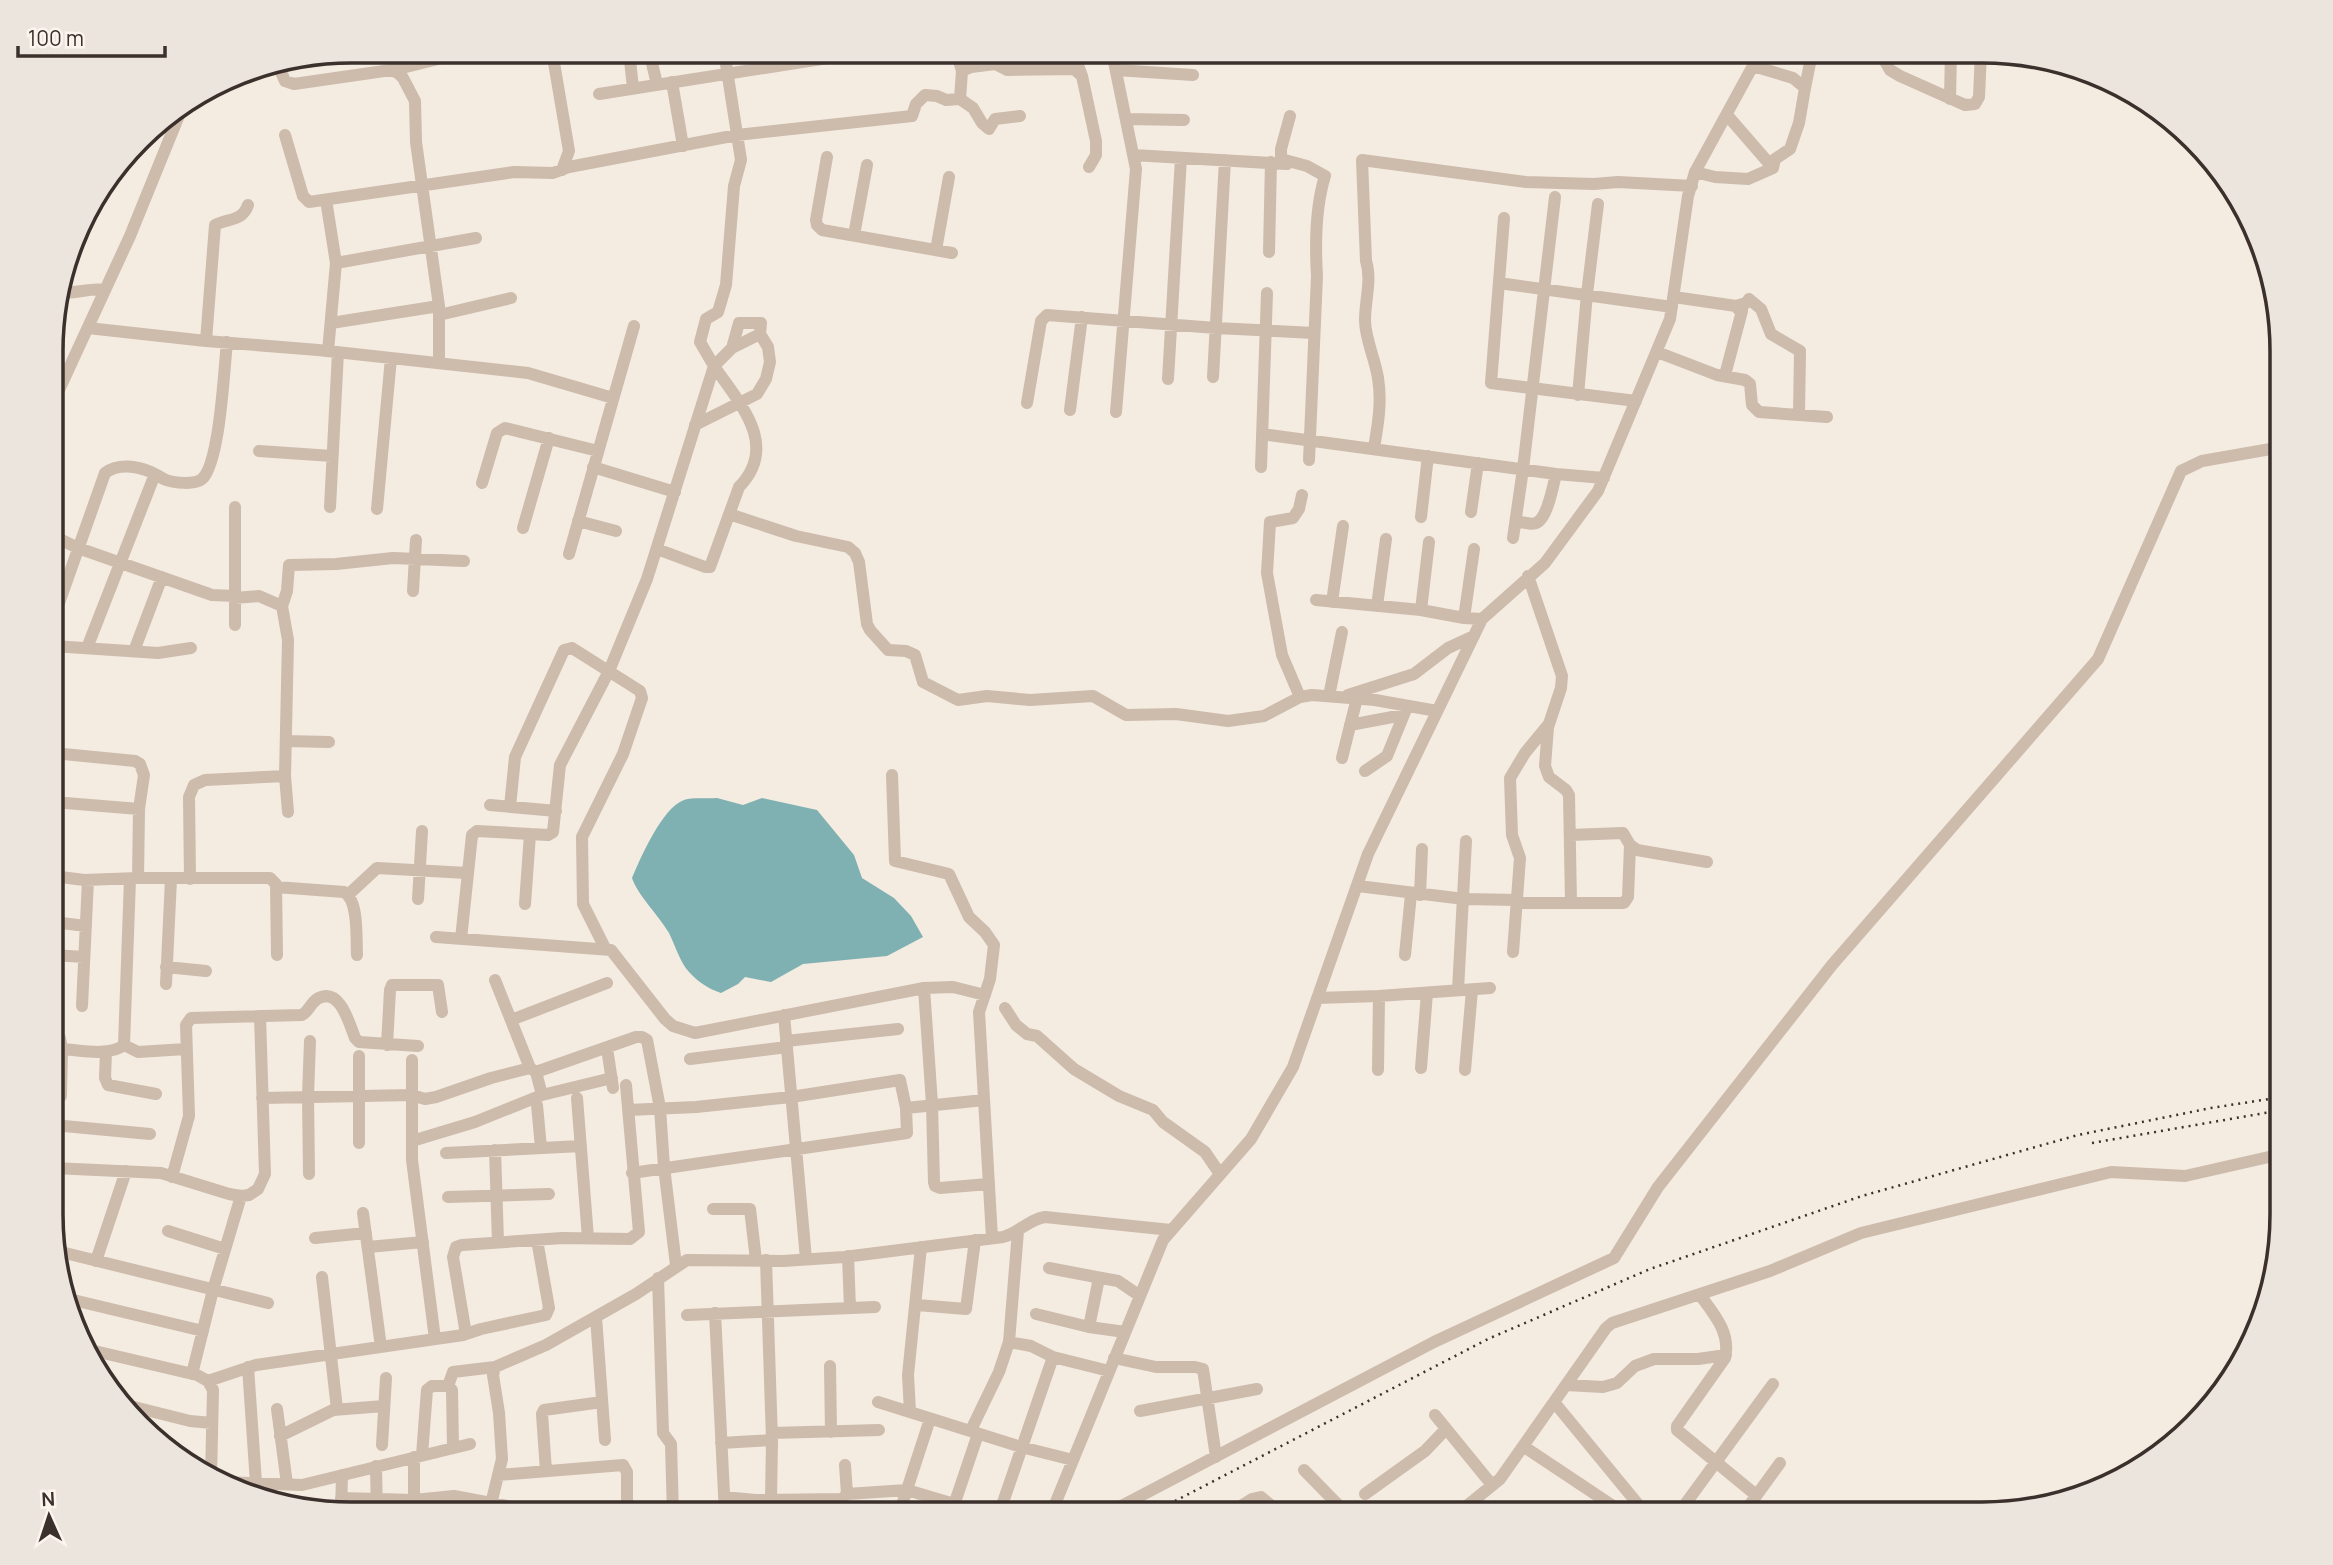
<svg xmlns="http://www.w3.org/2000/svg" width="2333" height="1565" font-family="Manrope,sans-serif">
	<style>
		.water { fill: #7fb0b2 }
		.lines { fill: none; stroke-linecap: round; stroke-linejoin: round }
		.minor { stroke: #cdbbac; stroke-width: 12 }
		.rail { stroke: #3b302b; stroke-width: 2.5; stroke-dasharray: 2 5; stroke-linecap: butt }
		.rim { fill: none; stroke: #3b302b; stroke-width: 3.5 }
	</style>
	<rect width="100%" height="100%" fill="#f4ebe1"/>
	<path class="water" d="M717 798 743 805 762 798 817 810 854 855 862 878 894 898 911 916 923 937 887 956 803 964 771 982 745 977 738 984 721 993C709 989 698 982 689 972 680 962 675 945 669 933 659 916 637 894 632 878 641 857 662 808 684 800 693 797 707 799 717 798Z"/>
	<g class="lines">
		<path class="minor" d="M552 51 569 151 562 170
			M629 51 633 88
			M649 51 657 84
			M956 51 962 71
			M1081 51 1078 65 1082 76
			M1106 51 1113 57 1136 169 1116 412
			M1869 51 1882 56 1890 70 1900 76 1965 105 1975 104 1979 97 1981 51
			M1882 56 1898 51
			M278 65 285 81 294 84 398 69 470 51
			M1753 66 1793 78 1805 88 1812 53 1830 51
			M390 70 398 73 403 78 415 101 416 142 439 306V363
			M1116 70 1193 75
			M672 82 683 146
			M599 94 872 51
			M960 99 962 71 971 67 995 64 1007 70 1074 69 1082 76 1096 141V155L1089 167
			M1950 99 1951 51
			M1727 115 1773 168
			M1290 116 1281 149V159L1307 166 1325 176C1315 208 1315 243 1317 276L1309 460
			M1126 119 1184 120
			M285 135 303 196 309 202 514 172 553 173 569 167 737 135 912 116 916 104 925 95 937 96 946 100 960 99 973 108 982 123 989 129 995 119 1020 116
			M1133 155 1287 164
			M827 157 816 220 817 225 822 230 952 253
			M1695 172 1715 177 1748 179 1773 168 1775 159 1790 149 1799 123 1805 88
			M326 200 336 263 328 351
			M1504 218 1491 383 1636 401
			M854 235 867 165
			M936 250 949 177
			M1269 252 1271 162
			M336 263 476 238
			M1499 283 1672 307
			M59 292C75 295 89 287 105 290
			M1674 297 1736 306 1746 303 1738 309 1742 311 1725 375
			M1746 303 1749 299 1761 309 1771 334 1800 351 1799 414
			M439 315 511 298
			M331 323 439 306
			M88 328 206 341 318 350 528 373 613 398
			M206 341 215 225C228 218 242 222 248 205
			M1657 352 1717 375 1745 380 1750 384 1752 405 1759 412 1827 417
			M1213 377 1225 160
			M1168 379 1181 158
			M1578 395 1587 294 1598 204
			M53 403 130 236 182 108
			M1027 403 1041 321 1047 315 1216 328 1314 333
			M1070 410 1082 317
			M695 425 757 394 766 379 770 362 768 347 760 334
			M1262 434 1556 474 1604 478
			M1374 448C1378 424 1382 402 1378 378 1375 358 1365 339 1365 320 1365 300 1372 280 1366 261L1362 160 1526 182 1594 184 1618 182 1692 186
			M259 451 332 456
			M593 467 675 492
			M1261 467 1267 293
			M482 483 497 433 505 428 598 451
			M330 507 338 352
			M377 509 391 358
			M1471 512 1478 463
			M729 514 796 536 848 547 855 553 859 562 867 624 870 630 888 650 906 651 915 655 923 682 958 700 987 696 1030 700 1093 696 1126 715 1176 714 1228 721 1264 716 1300 697 1312 695 1375 700 1437 711
			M1421 517 1428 456
			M578 521 616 531
			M1516 521C1522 522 1533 526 1538 522 1548 515 1553 486 1556 474
			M523 528 549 438
			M53 536 78 548 212 595 235 596
			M1513 538 1523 469 1555 197
			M657 549 705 567H710L739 487C780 445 739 403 714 366L732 348 739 323H761L760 334 732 348
			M569 554 634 326
			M1528 576 1562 676 1561 688 1548 727 1545 766 1549 777 1566 790 1569 795 1571 903
			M413 591 416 540
			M235 598 259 596 282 606 287 591 289 565 336 564 393 558 464 561
			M1316 600 1421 610 1464 618 1482 619
			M1332 602 1343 526
			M282 606 288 640 285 776 288 812
			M1377 606 1386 539
			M1421 610 1429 542
			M1464 618 1474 549
			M53 620 105 473C118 463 137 466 151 472 156 474 161 478 166 480 174 483 195 485 202 479 220 463 224 369 227 342
			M235 625V507
			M53 646 158 653 191 648
			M87 648 155 474
			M134 651 162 577
			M1348 695 1414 674 1448 648 1474 636
			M1329 696 1342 632
			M1300 697 1282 655 1267 573 1270 522 1293 518 1299 509 1302 495
			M1350 725 1403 715
			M286 741 329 742
			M53 753 135 761 140 764 144 775 139 809 138 878
			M1342 758 1357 698
			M1365 771 1387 756 1407 707
			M892 775 895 861 949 874 969 917 985 932 994 945 990 979 979 1012 992 1238
			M53 802 139 809
			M490 805 556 811
			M510 807 515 757 564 650 572 648 640 691 642 698 623 754 582 837 583 904 605 948
			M1570 835 1623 833 1630 845 1637 850 1707 862
			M53 876 84 880 138 878H270L276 884 277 955
			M190 879 189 797 194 785 205 780 285 776
			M1358 886 1464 899 1517 900
			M276 887 344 892C359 900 356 939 357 955
			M349 894 377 868 467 873
			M1420 895 1422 849
			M418 899 422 831
			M1516 903H1624L1628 897 1630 845
			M525 904 530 834
			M53 922 86 926
			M436 937 611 950 665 1019 673 1026 695 1033 924 988 953 987 985 995
			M461 939 472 835 477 831 548 835 553 832 560 765 609 671 647 579 714 366 700 342 706 319 718 312 726 285 734 186 741 160 724 51
			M1513 952 1520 858 1512 835 1510 778 1525 753 1548 725
			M53 955 84 957
			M1405 955 1411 894
			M166 967 206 971
			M495 980 530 1068 536 1072 636 1037H642L647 1040 660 1108 664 1167 676 1265
			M166 984 171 879
			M924 988 932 1104 934 1182 935 1186 940 1188 989 1184
			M1458 990 1466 841
			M1317 998 1379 996 1490 988
			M82 1006 88 880
			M1005 1008 1016 1025 1027 1034 1037 1036 1074 1069 1119 1096 1153 1110 1163 1122 1205 1152 1220 1174
			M784 1015 806 1259
			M511 1020 607 983
			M53 1035 60 1038 62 1049C80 1050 108 1057 124 1045L130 879
			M786 1041 898 1029
			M124 1045 138 1052 186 1049
			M387 1045 390 990 392 985H438L442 1012
			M607 1048 613 1088
			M106 1052 105 1078 108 1085 156 1094
			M690 1059 787 1047
			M412 1060V1160L435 1339
			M1421 1068 1427 993
			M1378 1070 1379 996
			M1465 1070 1472 990
			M542 1095 612 1078
			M61 1096 62 1049
			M262 1098 412 1095 425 1099 436 1097 491 1078 530 1068
			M577 1098 588 1238
			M537 1105 541 1148
			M628 1110 696 1107 791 1097 900 1080 906 1108
			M53 1125 150 1134
			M412 1141 475 1122 542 1095 536 1072
			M359 1143V1056
			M495 1150 498 1242
			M446 1153 581 1146
			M53 1168 161 1173 229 1194 241 1196 249 1195 258 1189 265 1174 260 1016
			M632 1173 907 1133 906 1108 984 1100
			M309 1174 308 1096 310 1041
			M172 1177 189 1116 186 1025 191 1018 302 1015C309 1011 310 1004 317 999 340 986 349 1023 355 1038L359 1042 418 1046
			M448 1197 549 1194
			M713 1209H750L756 1260
			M363 1213 381 1347
			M168 1231 225 1249
			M315 1238 366 1233
			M368 1247 423 1242
			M53 1250 268 1303
			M848 1256 850 1308
			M766 1260 772 1440 771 1500
			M96 1261 126 1171
			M1049 1268 1096 1277 1098 1283 1089 1327
			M322 1277 337 1409
			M1096 1277 1118 1281 1140 1296
			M658 1278 663 1433 671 1444 673 1514
			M1700 1295C1714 1314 1731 1333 1725 1358L1677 1426V1430L1756 1495
			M69 1299 203 1331
			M917 1305 966 1309 975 1240
			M715 1313 725 1514
			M1036 1314 1089 1327 1125 1332
			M687 1315 875 1307
			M596 1317 605 1440
			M466 1334 453 1257 456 1247 462 1245 562 1238 630 1239 639 1232 626 1085
			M1009 1342 1031 1346 1053 1357 1109 1371
			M86 1349 197 1375 208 1381 213 1390 211 1477
			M1114 1358 1156 1367H1195L1203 1369 1216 1457
			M830 1366 831 1432
			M248 1367 256 1483
			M192 1374 213 1290 241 1196
			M208 1381 256 1365 463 1335 481 1329 546 1315 549 1308 537 1240
			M1566 1385 1603 1387 1617 1383 1635 1366 1654 1359H1698L1726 1355
			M448 1386 453 1372 495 1367
			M878 1402 1021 1447 1073 1460
			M1554 1402 1646 1514
			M130 1406 190 1421 212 1423
			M277 1409 287 1484
			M1140 1411 1257 1389
			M910 1412 908 1375 921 1247
			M1435 1415 1492 1485
			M971 1430 999 1372 1009 1342 1018 1231
			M772 1433 879 1430
			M280 1436 333 1410 384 1406
			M721 1443 772 1440
			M382 1445 386 1378
			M1523 1446 1616 1508
			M422 1455 427 1390 432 1386H448L452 1390 453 1448
			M376 1466 377 1514
			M1304 1470 1347 1514
			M546 1471 542 1414 544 1410 602 1402
			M498 1475 623 1465 627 1472V1514
			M221 1482 302 1485 470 1444
			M847 1494 907 1490 988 1514
			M1365 1494 1425 1451 1445 1430
			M724 1497 755 1500 842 1499 847 1494 845 1465
			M341 1498 414 1500 454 1496 507 1506 516 1510 517 1514
			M1476 1499 1484 1514
			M491 1504 502 1459 499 1413 493 1375 495 1367 546 1345 636 1294 687 1260 783 1261 844 1257 1003 1237C1019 1233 1029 1219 1045 1217L1171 1230
			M341 1513 342 1475
			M414 1514V1457
			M899 1514 930 1419
			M951 1514 978 1434
			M999 1514 1053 1357
			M1051 1514 1163 1240 1251 1139 1293 1067 1368 854 1482 619 1545 563 1598 491 1670 319 1688 196 1695 172 1761 51
			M1106 1514 1434 1342 1614 1258 1658 1187 1832 965 2098 659 2181 471 2202 461 2282 447
			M1228 1514 1252 1499 1261 1497 1281 1514
			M1457 1514 1500 1479 1606 1328 1612 1323 1770 1271 1861 1233 2111 1172 2185 1176 2282 1154
			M1678 1514 1773 1384
			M1743 1514 1780 1463"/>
		<path class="rail" d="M2092 1143 2282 1110
			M1150 1514 1488 1339 1650 1269 1862 1196 2078 1135 2211 1108 2282 1097"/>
	</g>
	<path d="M0 0H2333V1565H0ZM351 63H1982A288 288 0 0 1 2270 351V1214A288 288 0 0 1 1982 1502H351A288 288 0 0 1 63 1214V351A288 288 0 0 1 351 63Z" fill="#ece5de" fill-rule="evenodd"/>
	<path class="rim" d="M351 63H1982A288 288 0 0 1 2270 351V1214A288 288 0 0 1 1982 1502H351A288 288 0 0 1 63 1214V351A288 288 0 0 1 351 63Z"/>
	<g transform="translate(49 1516) rotate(357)" stroke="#fbf5ee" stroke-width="5" paint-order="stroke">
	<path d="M0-5L12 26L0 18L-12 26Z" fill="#3b302b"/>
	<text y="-10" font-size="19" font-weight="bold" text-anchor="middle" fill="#3b302b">N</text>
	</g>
	<path d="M18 46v10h147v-10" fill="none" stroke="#3b302b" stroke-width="3.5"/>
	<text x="28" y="46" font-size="21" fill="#3b302b" stroke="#fbf5ee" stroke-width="5" paint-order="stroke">100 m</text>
</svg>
